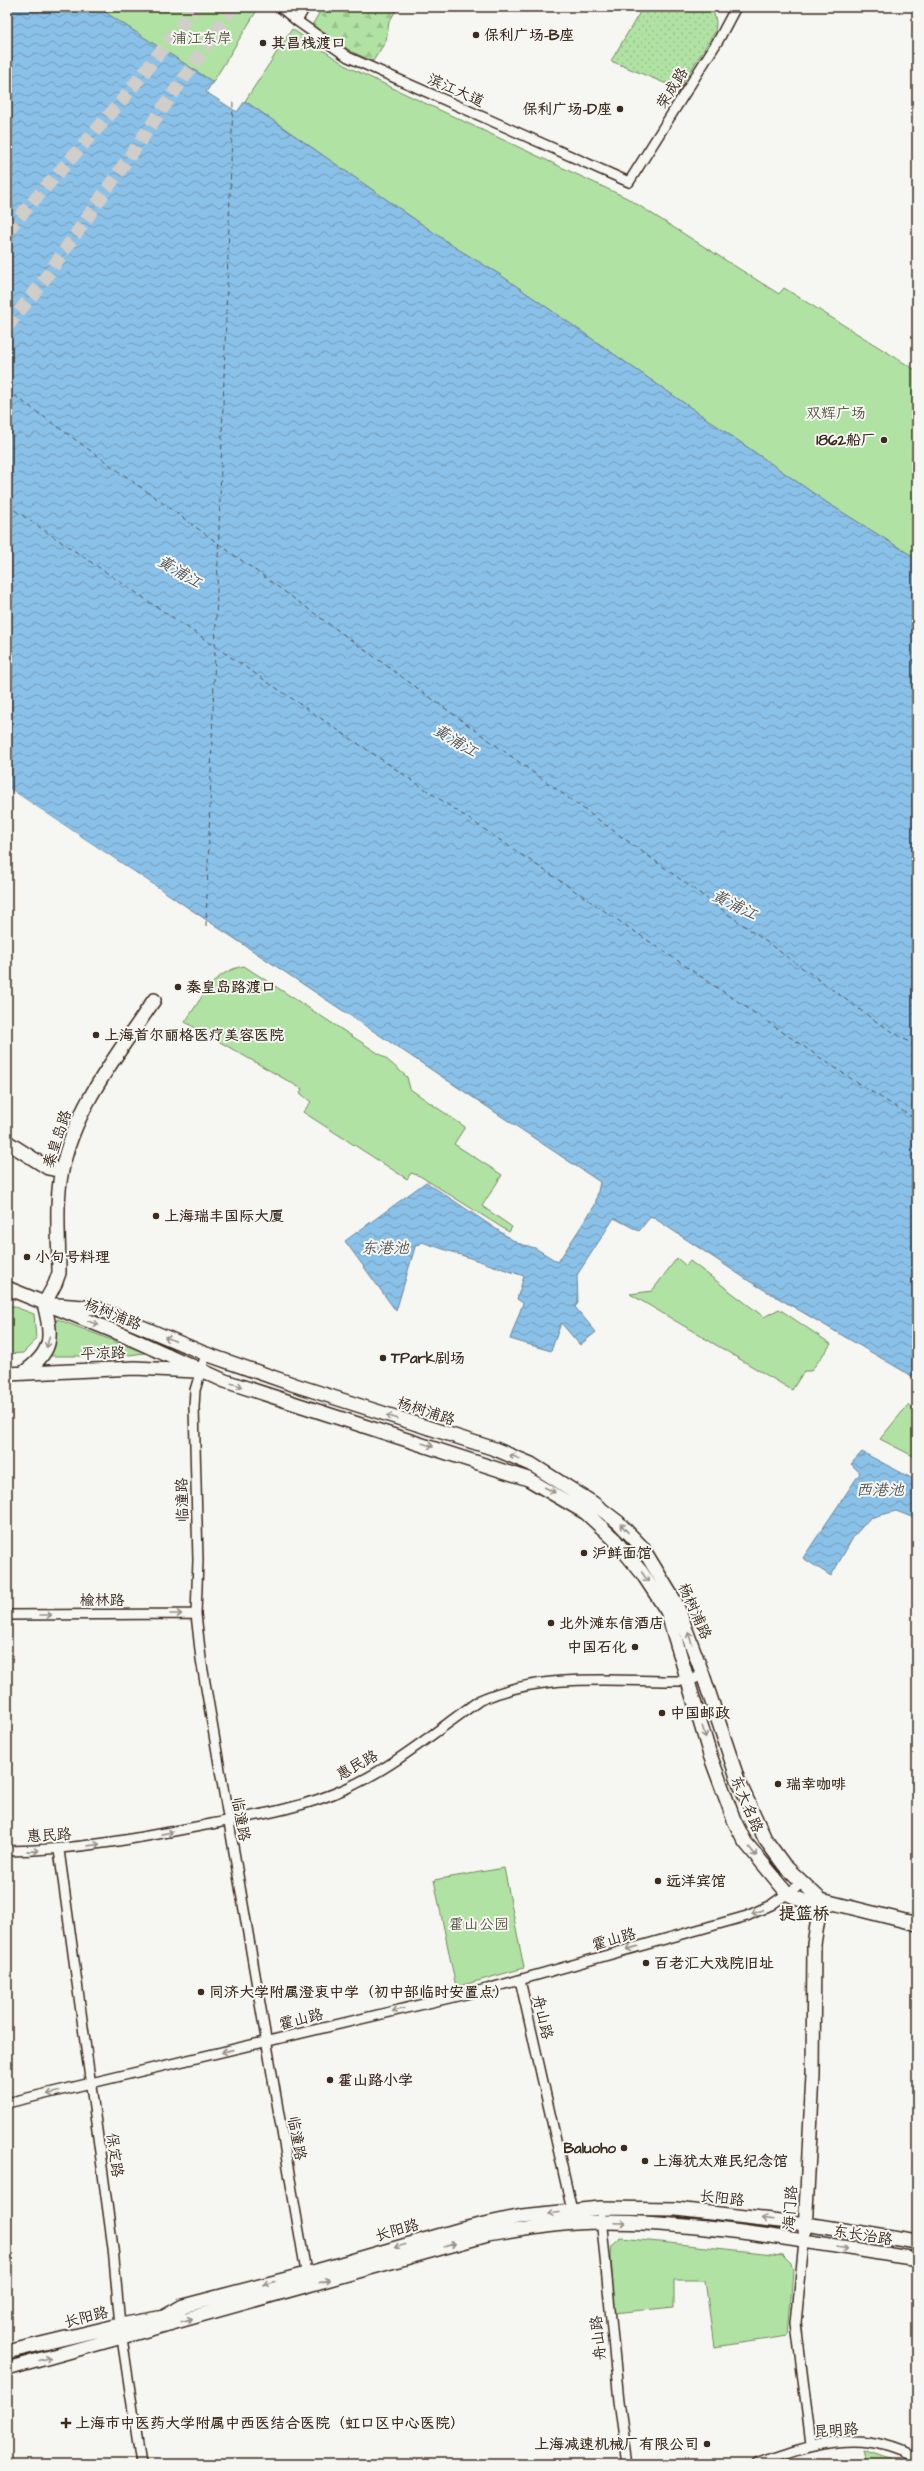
<svg xmlns="http://www.w3.org/2000/svg" width="924" height="2471" font-family="'Architects Daughter','LXGW WenKai TC',sans-serif">
	<style>
		.grass { fill: url(#grass-dots); stroke: #768660 }
		.forest { fill: url(#forest-firs); stroke: #768660 }
		.park { fill: #b0e2a3; stroke: #768660 }
		.water { fill: url(#water-waves); stroke: #6a8597 }
		.pier { fill: #f6f6f2 }
		.lines { fill: none; stroke-linecap: round; stroke-linejoin: round }
		.ferry { stroke: #53575b; stroke-width: 1; stroke-dasharray: 5 4; stroke-linecap: butt }
		.secondary-tunnel { stroke: #d1cdc8; stroke-width: 13; stroke-dasharray: 13 6; stroke-linecap: butt }
		.street-casing { stroke: #3b2a1e; stroke-width: 12 }
		.secondary-casing { stroke: #3b2a1e; stroke-width: 16 }
		.street { stroke: #f6f6f2; stroke-width: 9 }
		.secondary { stroke: #f6f6f2; stroke-width: 13 }
		.oneway { stroke: #989088 }
		.poi-dot { fill: #3b2a1e; stroke: #f6f6f2; stroke-width: 1.5 }
		.labels { text-anchor: middle; stroke-width: 4; stroke-linejoin: round; paint-order: stroke }
		.poi-label { font-size: 15px; font-weight: bold; fill: #3b2a1e; stroke: #f6f6f2; text-anchor: start }
		.park-label { font-size: 15px; fill: #58583f; stroke: #f6f6f2 }
		.street-label { font-size: 15px; fill: #3b2a1e; stroke: #f6f6f2 }
		.water-label { font-size: 16px; font-style: italic; fill: #53575b; stroke: #f6f6f2 }
		.quarter-label { font-size: 17px; font-weight: bold; fill: #3b2a1e; stroke: #f6f6f2 }
	</style>
	<defs>
		<pattern id="grass-dots" width="8" height="8" patternUnits="userSpaceOnUse"><rect width="8" height="8" fill="#b0e2a3"/><path d="M2 2h.1M6 6h.1" fill="none" stroke="#98c28c" stroke-width="1.8" stroke-linecap="round"/></pattern>
		<pattern id="forest-firs" width="22" height="20" patternUnits="userSpaceOnUse"><rect width="22" height="20" fill="#b0e2a3"/><path d="M5 1l3.5 6h-7zM16 11l3.5 6h-7z" fill="#98c28c"/></pattern>
		<pattern id="water-waves" width="16" height="10" patternUnits="userSpaceOnUse"><rect width="16" height="10" fill="#8ac1e8"/><path d="M0 5q4-4 8 0t8 0" fill="none" stroke="#729dbb"/></pattern>
	</defs>
	<rect width="100%" height="100%" fill="#f6f6f2"/>
	<filter id="ink" filterUnits="userSpaceOnUse"><feTurbulence type="fractalNoise" baseFrequency=".025" numOctaves="2"/><feDisplacementMap in="SourceGraphic" scale="8" xChannelSelector="R" yChannelSelector="G"/><feConvolveMatrix kernelMatrix="1 2 1 2 8 2 1 2 1" color-interpolation-filters="sRGB"/></filter>
	<g filter="url(#ink)">
		<path class="grass" d="M643 7H710C716 16 717 22 715 32L679 89 611 61Z"/>
		<path class="forest" d="M323 7H398L389 22 386 41 373 61 352 52 312 25Z"/>
		<path class="park" d="M97 7H259L213 82Z
			M292 29 348 67 627 198 779 294 784 288 917 371V559L826 502 499 274 456 248 245 101Z
			M244 966 384 1057 407 1077 410 1089 465 1127 454 1144 502 1175 482 1206 512 1227 509 1232 420 1176 411 1173 407 1179 303 1112 311 1102 300 1093 302 1089 185 1022C203 997 212 972 244 966Z
			M677 1258 686 1266 690 1261 764 1317 779 1309 831 1344 811 1371H804L792 1390 630 1294 652 1291Z
			M7 1304 34 1314 36 1340 23 1353 7 1354Z
			M57 1319 145 1353 121 1356H49Z
			M908 1405 917 1410V1458L880 1439Z
			M504 1868 524 1968 456 1987 434 1880Z
			M621 2238 782 2255 791 2264 793 2270 788 2336 714 2347 705 2280H674V2307L614 2313 611 2255 612 2246Z
			M863 2450 904 2464H867Z"/>
		<path class="water" d="M7 7H97L213 82 206 92 237 112 245 101 456 248 499 274 826 502 917 559V1379L749 1281 651 1216 639 1231 614 1218 577 1275 578 1303 575 1307 596 1332 580 1345 561 1323 551 1351 510 1339 523 1303 517 1299 524 1276 422 1242 419 1245 416 1244 396 1311 345 1241 426 1182 517 1243 535 1248 558 1262 595 1205 600 1182 7 787Z
			M862 1452 917 1481V1519L896 1511 870 1518 854 1536 831 1576 803 1558 860 1473 851 1464Z"/>
		<path class="pier" d="M7 787 176 900 175 902 7 789Z"/>
		<g class="lines">
			<path class="ferry" d="M7 390 874 1020 917 1047
				M7 505 859 1084 917 1120
				M206 926 233 102"/>
			<path class="secondary-tunnel" d="M7 231 119 104 196 7
				M7 327 44 280 233 7"/>
			<g class="street-casing">
				<path id="street" d="M280 7 297 21 348 57 629 182 719 39 736 7
					M297 21 305 7
					M206 1354 195 1390 194 1407 198 1560 196 1614 201 1659 307 2278
					M7 1615 196 1614
					M59 1850 113 2248 120 2325 141 2464
					M7 1851C81 1850 144 1837 216 1823 260 1815 306 1807 347 1788 395 1766 437 1730 480 1700 547 1671 619 1682 689 1681L703 1675
					M520 1980 573 2215
					M7 2103 487 1989 747 1916 771 1905 801 1884
					M601 2217 619 2401 628 2464
					M804 2242 796 2323 811 2445
					M757 2464C813 2444 860 2427 917 2458"/>
			</g>
			<g class="secondary-casing">
				<path id="secondary" d="M7 1142 48 1168 62 1171
					M7 1288 121 1334 225 1381 528 1479 586 1513 614 1539 642 1573 667 1611 710 1755 734 1820 745 1842 788 1894 808 1903 821 1900
					M44 1304 97 1308 206 1354 295 1385 495 1449 531 1464 593 1503 618 1522 642 1547 676 1603 703 1675 738 1780 765 1839 784 1865 821 1900 917 1924
					M44 1304 55 1284 59 1273C59 1239 55 1202 62 1170 75 1106 119 1053 154 1000
					M23 1373C53 1352 53 1337 44 1304
					M7 1374 135 1368 195 1371
					M805 2231 813 2075 814 1944 821 1900
					M7 2352 120 2325 164 2317 183 2306 306 2274 462 2229 522 2216 600 2208 676 2209 806 2224 917 2242
					M7 2369 488 2235C526 2229 564 2222 602 2222 707 2222 813 2243 917 2259"/>
			</g>
			<use href="#street" class="street"/>
			<use href="#secondary" class="secondary"/>
		</g>
		<defs><path id="oneway-shaft" d="M-6 0H5M1.5-3L5.5 0L1.5 3" fill="none" stroke-width="1.6" stroke-linecap="round" stroke-linejoin="round"/></defs>
		<g class="oneway">
			<use href="#oneway-shaft" transform="translate(93 1323) rotate(21)"/>
			<use href="#oneway-shaft" transform="translate(170 1339) rotate(-157)"/>
			<use href="#oneway-shaft" transform="translate(48 1342) rotate(104)"/>
			<use href="#oneway-shaft" transform="translate(237 1385) rotate(17)"/>
			<use href="#oneway-shaft" transform="translate(392 1417) rotate(-162)"/>
			<use href="#oneway-shaft" transform="translate(428 1445) rotate(18)"/>
			<use href="#oneway-shaft" transform="translate(515 1457) rotate(-157)"/>
			<use href="#oneway-shaft" transform="translate(550 1490) rotate(27)"/>
			<use href="#oneway-shaft" transform="translate(624 1528) rotate(-133)"/>
			<use href="#oneway-shaft" transform="translate(645 1577) rotate(56)"/>
			<use href="#oneway-shaft" transform="translate(176 1614)"/>
			<use href="#oneway-shaft" transform="translate(46 1615)"/>
			<use href="#oneway-shaft" transform="translate(690 1638) rotate(-109)"/>
			<use href="#oneway-shaft" transform="translate(704 1732) rotate(74)"/>
			<use href="#oneway-shaft" transform="translate(167 1833) rotate(-11)"/>
			<use href="#oneway-shaft" transform="translate(94 1845) rotate(-8)"/>
			<use href="#oneway-shaft" transform="translate(33 1851) rotate(-1)"/>
			<use href="#oneway-shaft" transform="translate(753 1852) rotate(52)"/>
			<use href="#oneway-shaft" transform="translate(757 1912) rotate(157)"/>
			<use href="#oneway-shaft" transform="translate(632 1948) rotate(164)"/>
			<use href="#oneway-shaft" transform="translate(398 2010) rotate(167)"/>
			<use href="#oneway-shaft" transform="translate(227 2051) rotate(167)"/>
			<use href="#oneway-shaft" transform="translate(53 2093) rotate(166)"/>
			<use href="#oneway-shaft" transform="translate(554 2213) rotate(175)"/>
			<use href="#oneway-shaft" transform="translate(767 2219) rotate(-173)"/>
			<use href="#oneway-shaft" transform="translate(620 2223) rotate(2)"/>
			<use href="#oneway-shaft" transform="translate(450 2245) rotate(-16)"/>
			<use href="#oneway-shaft" transform="translate(400 2246) rotate(165)"/>
			<use href="#oneway-shaft" transform="translate(842 2248) rotate(9)"/>
			<use href="#oneway-shaft" transform="translate(325 2281) rotate(-16)"/>
			<use href="#oneway-shaft" transform="translate(269 2283) rotate(165)"/>
			<use href="#oneway-shaft" transform="translate(187 2320) rotate(-16)"/>
			<use href="#oneway-shaft" transform="translate(45 2359) rotate(-15)"/>
		</g>
	</g>
	<g class="poi-dot">
		<circle cx="476" cy="35" r="4"/>
		<circle cx="263" cy="43" r="4"/>
		<circle cx="620" cy="109" r="4"/>
		<circle cx="884" cy="440" r="4"/>
		<circle cx="178" cy="987" r="4"/>
		<circle cx="96" cy="1035" r="4"/>
		<circle cx="156" cy="1216" r="4"/>
		<circle cx="27" cy="1257" r="4"/>
		<circle cx="383" cy="1358" r="4"/>
		<circle cx="584" cy="1553" r="4"/>
		<circle cx="551" cy="1623" r="4"/>
		<circle cx="635" cy="1647" r="4"/>
		<circle cx="662" cy="1713" r="4"/>
		<circle cx="778" cy="1784" r="4"/>
		<circle cx="658" cy="1881" r="4"/>
		<circle cx="646" cy="1963" r="4"/>
		<circle cx="201" cy="1992" r="4"/>
		<circle cx="330" cy="2080" r="4"/>
		<circle cx="624" cy="2148" r="4"/>
		<circle cx="645" cy="2161" r="4"/>
		<path d="M64 2417h4v4h4v4h-4v4h-4v-4h-4v-4h4z"/>
		<circle cx="707" cy="2444" r="4"/>
	</g>
	<g class="labels">
		<g class="poi-label">
			<text x="484" y="40">保利广场-B座</text>
			<text x="271" y="48">其昌栈渡口</text>
			<text x="612" y="114" text-anchor="end">保利广场-D座</text>
			<text x="876" y="445" text-anchor="end">1862船厂</text>
			<text x="186" y="992">秦皇岛路渡口</text>
			<text x="104" y="1040">上海首尔丽格医疗美容医院</text>
			<text x="164" y="1221">上海瑞丰国际大厦</text>
			<text x="35" y="1262">小句号料理</text>
			<text x="391" y="1363">TPark剧场</text>
			<text x="592" y="1558">沪鲜面馆</text>
			<text x="559" y="1628">北外滩东信酒店</text>
			<text x="627" y="1652" text-anchor="end">中国石化</text>
			<text x="670" y="1718">中国邮政</text>
			<text x="786" y="1789">瑞幸咖啡</text>
			<text x="666" y="1886">远洋宾馆</text>
			<text x="654" y="1968">百老汇大戏院旧址</text>
			<text x="209" y="1997">同济大学附属澄衷中学（初中部临时安置点）</text>
			<text x="338" y="2085">霍山路小学</text>
			<text x="616" y="2153" text-anchor="end">Baluoho</text>
			<text x="653" y="2166">上海犹太难民纪念馆</text>
			<text x="75" y="2428">上海市中医药大学附属中西医结合医院（虹口区中心医院）</text>
			<text x="699" y="2449" text-anchor="end">上海减速机械厂有限公司</text>
		</g>
		<g class="park-label">
			<text x="202" y="43">浦江东岸</text>
			<text x="836" y="418">双辉广场</text>
			<text x="479" y="1929">霍山公园</text>
		</g>
		<g class="street-label">
			<text transform="translate(672 88) rotate(-58)" y="5">荣成路</text>
			<text transform="translate(456 90) rotate(24)" y="5">滨江大道</text>
			<text transform="translate(57 1139) rotate(-72)" y="5">秦皇岛路</text>
			<text transform="translate(113 1314) rotate(22)" y="5">杨树浦路</text>
			<text transform="translate(103 1353) rotate(-2)" y="5">平凉路</text>
			<text transform="translate(426 1411) rotate(18)" y="5">杨树浦路</text>
			<text transform="translate(182 1500) rotate(-91)" y="5">临潼路</text>
			<text x="102" y="1605">榆林路</text>
			<text transform="translate(695 1611) rotate(66)" y="5">杨树浦路</text>
			<text transform="translate(357 1765) rotate(-29)" y="5">惠民路</text>
			<text transform="translate(747 1804) rotate(67)" y="5">东大名路</text>
			<text transform="translate(241 1819) rotate(80)" y="5">临潼路</text>
			<text transform="translate(49 1835) rotate(-3)" y="5">惠民路</text>
			<text transform="translate(614 1939) rotate(-16)" y="5">霍山路</text>
			<text transform="translate(543 2017) rotate(77)" y="5">舟山路</text>
			<text transform="translate(301 2019) rotate(-14)" y="5">霍山路</text>
			<text transform="translate(297 2138) rotate(80)" y="5">临潼路</text>
			<text transform="translate(115 2155) rotate(82)" y="5">保定路</text>
			<text transform="translate(722 2198) rotate(6)" y="5">长阳路</text>
			<text transform="translate(790 2208) rotate(-86)" y="5">海门路</text>
			<text transform="translate(397 2230) rotate(-16)" y="5">长阳路</text>
			<text transform="translate(863 2235) rotate(9)" y="5">东长治路</text>
			<text transform="translate(86 2317) rotate(-14)" y="5">长阳路</text>
			<text transform="translate(598 2338) rotate(-96)" y="5">舟山路</text>
			<text transform="translate(836 2430) rotate(-4)" y="5">昆明路</text>
		</g>
		<g class="water-label">
			<text transform="translate(180 571) rotate(31)" y="6">黄浦江</text>
			<text transform="translate(456 740) rotate(31)" y="6">黄浦江</text>
			<text transform="translate(735 904) rotate(26)" y="6">黄浦江</text>
			<text x="385" y="1253">东港池</text>
			<text x="880" y="1495">西港池</text>
		</g>
		<g class="quarter-label">
			<text x="804" y="1919">提篮桥</text>
		</g>
	</g>
	<rect width="924" height="2471" fill="none" stroke="#f6f6f2" stroke-width="24"/>
	<rect x="12" y="12" width="900" height="2447" fill="none" stroke="#3b2a1e" stroke-width="1.5" filter="url(#ink)"/>
</svg>
